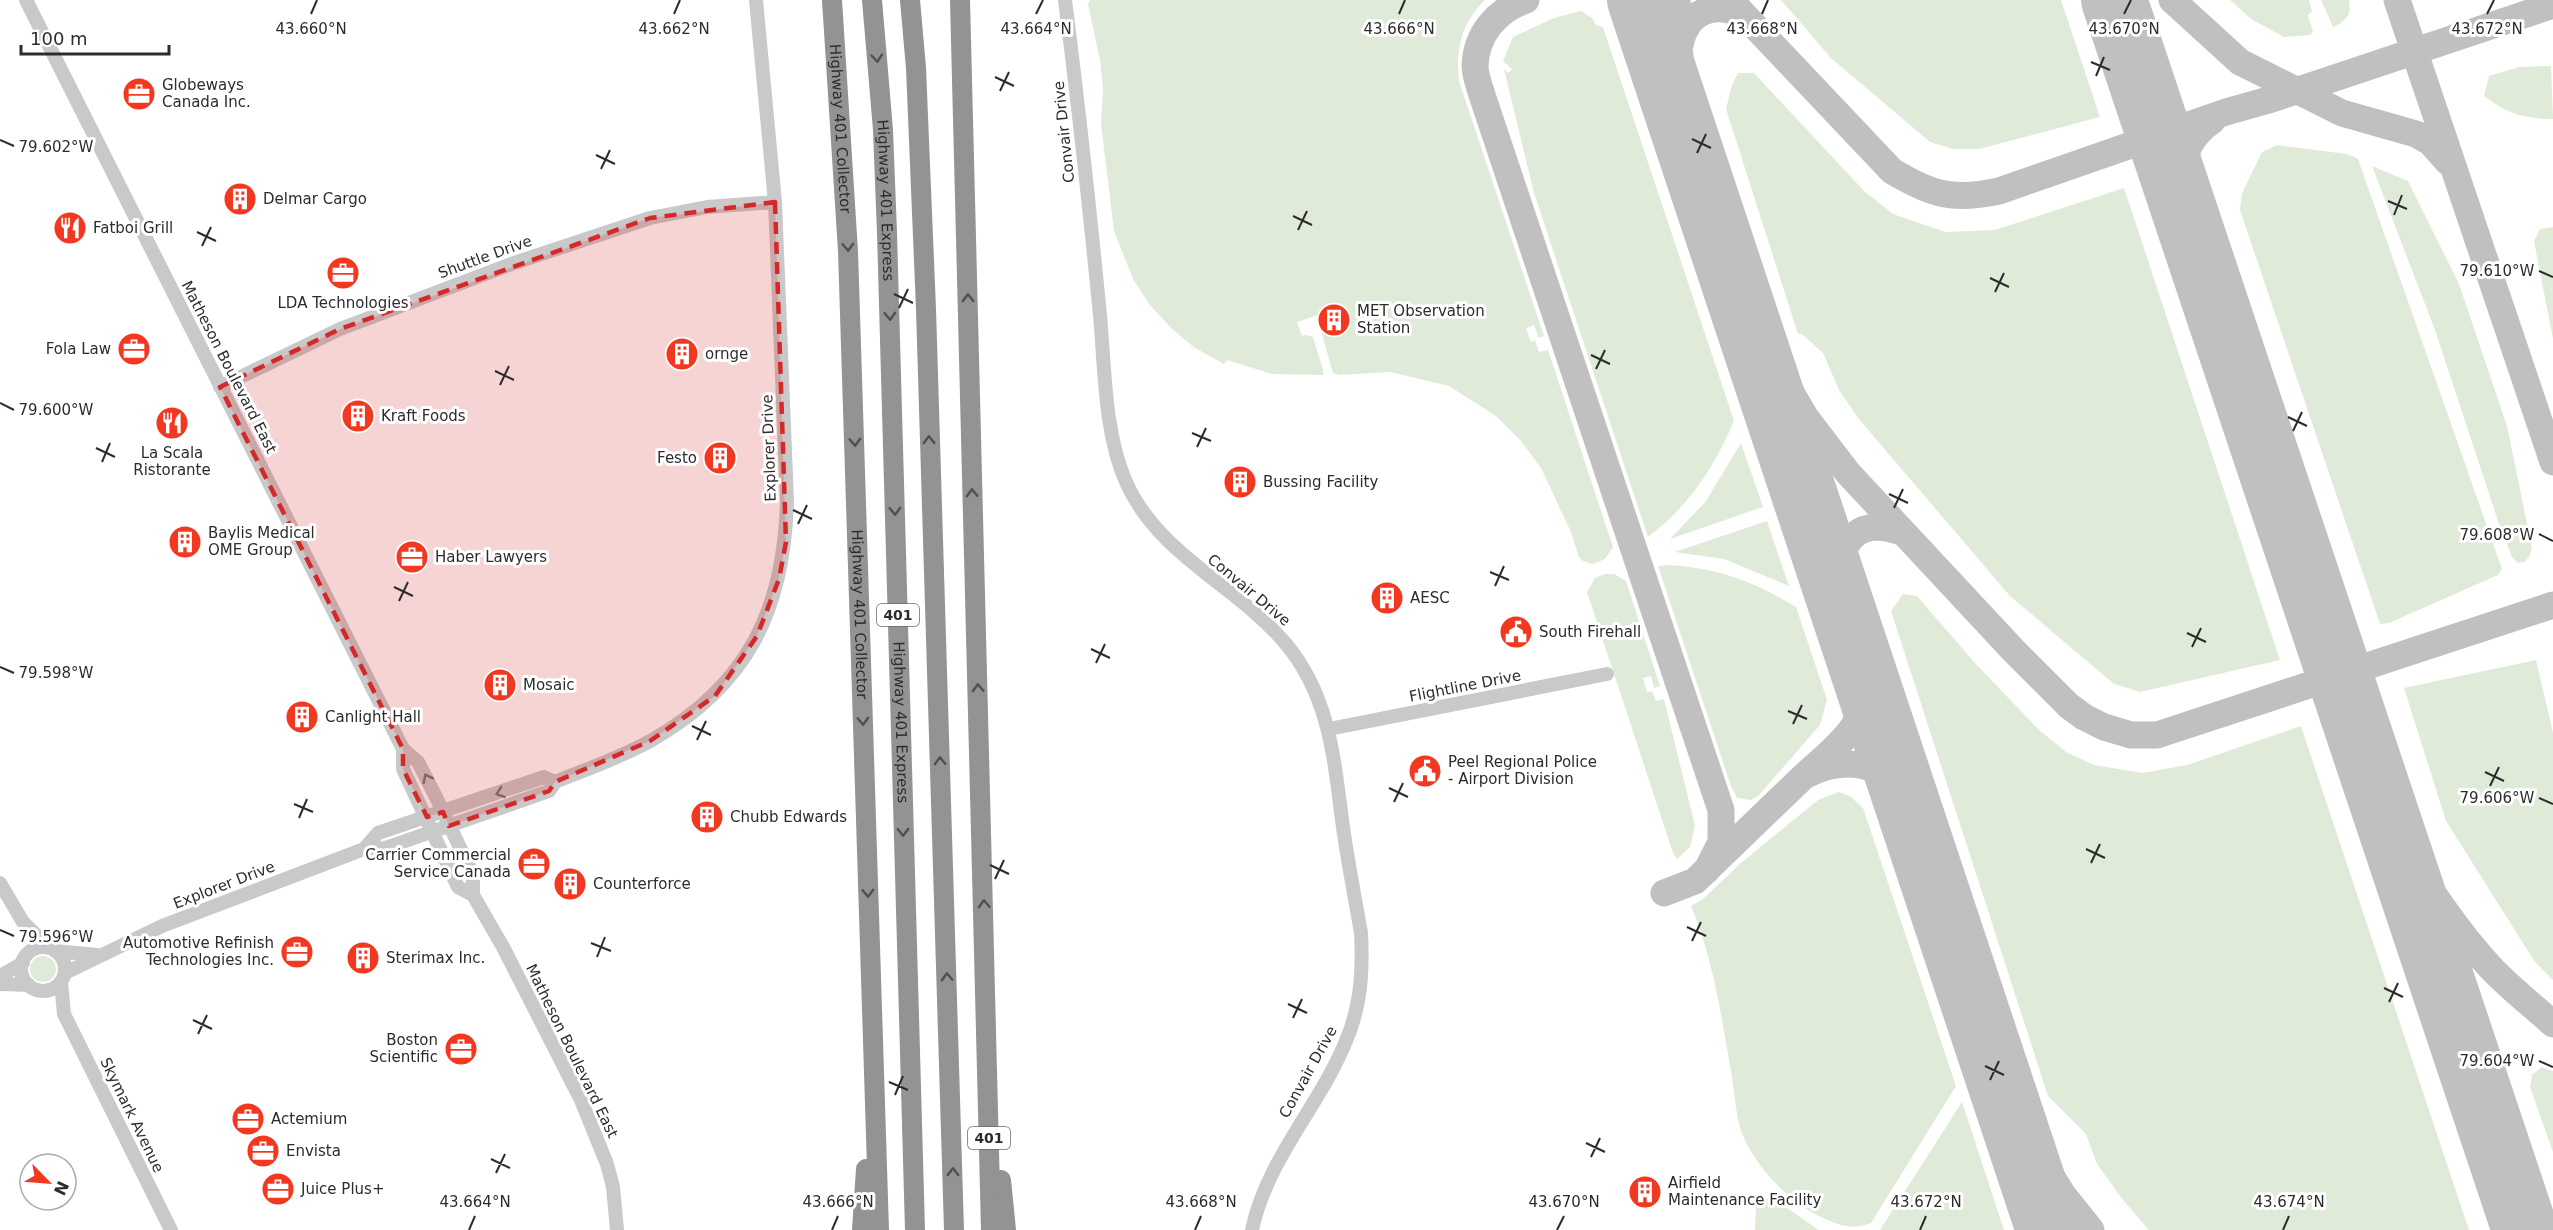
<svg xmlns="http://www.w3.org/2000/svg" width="2553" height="1230" font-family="'DejaVu Sans',sans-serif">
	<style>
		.green { fill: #dfebd8 }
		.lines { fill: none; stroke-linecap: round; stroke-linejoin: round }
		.taxiway { stroke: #c0c0c0; stroke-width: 27 }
		.runway { stroke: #c0c0c0; stroke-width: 66 }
		.minor { stroke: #c9c9c9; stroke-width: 14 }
		.highway { stroke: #939393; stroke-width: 20 }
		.oneway { stroke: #505050 }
		.oneway2 { stroke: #737373 }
		.marked { fill: #d62828; fill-opacity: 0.2; stroke: #d62828; stroke-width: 4.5; stroke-dasharray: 12 8; stroke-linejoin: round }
		.ticks { fill: none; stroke: #2c2c2c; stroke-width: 2 }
		.labels { text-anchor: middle; stroke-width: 6; stroke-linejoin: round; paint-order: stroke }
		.shield { fill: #fff; stroke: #6b6b6b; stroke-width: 1.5 }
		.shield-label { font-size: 14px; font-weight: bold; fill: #2c2c2c }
		.poi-label { font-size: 15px; fill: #2c2c2c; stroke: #fff; text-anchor: start }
		.street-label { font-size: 15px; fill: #2c2c2c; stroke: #fff }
		.ticks-label { font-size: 15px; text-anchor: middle; fill: #2c2c2c; stroke: #fff; stroke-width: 6; stroke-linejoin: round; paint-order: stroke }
	</style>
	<rect width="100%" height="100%" fill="#fff"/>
	<path class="green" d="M1090 0H1485C1461 23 1456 49 1459 81L1544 336 1539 338 1534 325 1526 328 1531 342 1535 340 1539 352 1548 350 1613 547 1605 559 1593 564 1583 561 1579 557 1571 532 1541 468 1521 441 1496 416 1449 386 1390 372 1339 375 1333 373 1321 331 1344 323 1340 312 1318 315 1297 322 1302 336 1307 335 1313 337 1323 370V375L1272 374 1227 360 1224 364 1195 348 1171 328 1150 305 1133 279 1114 231 1101 124 1103 89 1100 60 1088 4Z
		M1781 0H2061L2100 117 1979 149H1953L1930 142 1831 58Z
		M2230 0H2309L2312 11 2308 15 2313 32 2310 35 2284 37 2251 19Z
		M2321 0H2349C2352 15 2346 21 2333 27Z
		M1581 11 1592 18 1596 25 1603 27 1734 421C1714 468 1689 506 1648 537L1534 193 1504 69 1508 73 1512 69 1503 61 1513 37 1554 18Z
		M2551 66 2553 119C2526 119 2505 113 2484 96L2489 76 2519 67Z
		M1738 73H1754L1864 191 1893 214 1945 232 1995 230 2124 188 2280 660 2140 692 2114 684 2010 596 1858 418 1839 390 1823 353 1802 334H1798L1726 109 1732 85Z
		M2277 145 2347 154 2358 159 2502 569 2498 575 2389 623 2380 624 2240 210 2242 193 2262 152Z
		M2372 166 2408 181 2459 284 2507 426 2532 548 2529 557 2524 562 2518 563 2512 557 2499 524 2435 330Z
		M2553 227V339L2534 241 2540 229Z
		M1741 443 1763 507 1670 539 1706 501Z
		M1767 521 1789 586 1724 559 1675 552Z
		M1668 565C1718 568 1753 581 1796 607L1827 700 1820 725 1759 795 1751 800 1737 798 1731 786 1658 566Z
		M1605 574H1614L1626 581 1660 686 1654 688 1651 676 1643 678 1647 692 1652 691 1656 701 1664 699 1695 826 1690 847 1677 859 1673 853 1587 592 1595 578Z
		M1903 594 1917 596 1974 662 2038 729 2066 752 2094 765 2143 773 2187 765 2301 726 2469 1230H2149L2123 1200 2097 1164 2086 1134 2048 1096 1891 611Z
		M2536 660 2553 733V980L2535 962 2446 821 2404 688Z
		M1839 792 1850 796 1863 808 1956 1086 1871 1223C1853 1230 1840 1226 1823 1218 1791 1203 1759 1171 1744 1138 1735 1119 1735 1092 1731 1071 1721 1015 1713 958 1691 906L1703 899 1741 863 1818 800Z
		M30 969a13 13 0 1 1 26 0a13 13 0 1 1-26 0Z
		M2542 1067 2553 1071V1152L2530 1087 2532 1075Z
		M1962 1102 2004 1230H1880Z
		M1765 1198C1778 1199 1806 1222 1819 1230H1755L1756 1206Z"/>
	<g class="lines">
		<path class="taxiway" d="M1526 0C1497 10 1476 34 1475 66 1475 76 1480 88 1483 98L1721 810V842L1707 870
			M1628 0 1640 14 1646 27 1675 114
			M1677 0 1679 48 1691 152
			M1730 0 1892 171C1932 195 1953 201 1999 191L2226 112 2272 99 2553 5
			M2128 0 2160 136
			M2172 0 2240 62 2342 113 2416 134 2430 142 2448 162
			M2397 0 2553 462
			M1680 45C1687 10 1716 0 1746 17
			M2179 194C2180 164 2186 138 2212 121
			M1746 317 1806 418 1848 473 2014 651 2069 706 2084 717 2104 727 2131 735H2157L2553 605
			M1835 584C1841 541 1856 515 1904 533
			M1833 585C1847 626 1879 687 1853 727 1841 745 1820 761 1804 776 1842 756 1885 759 1905 802L1936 893
			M2391 829C2422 877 2452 926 2491 968 2510 988 2533 1006 2553 1024
			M1664 893 1695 881 1804 776
			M2007 1104 2063 1195 2091 1230"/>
		<path class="runway" d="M1640 0 2049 1230
			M2114 0 2525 1230"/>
		<path class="minor" d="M26 0 403 749V769L458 887 473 895
			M1065 0C1078 102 1089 203 1099 305 1105 361 1103 430 1126 482 1159 556 1237 585 1286 644 1331 698 1334 762 1343 827 1348 863 1355 898 1361 933 1363 971 1361 1006 1346 1041 1319 1107 1267 1159 1252 1230
			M220 387 340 329 514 263 650 218 707 207 775 202
			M1329 729 1607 674
			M403 749 418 762 437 799 473 875V895L503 947 581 1100 607 1164 613 1187 617 1230
			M364 849 378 833 544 777 555 782
			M0 883 23 922 49 948
			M21 969a22 22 0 1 1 44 0a22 22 0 1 1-44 0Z
			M55 951 97 955
			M65 973 162 926 364 849 385 848 549 791 555 782C587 769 622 757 652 740 748 685 784 610 787 501L775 202 756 0
			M0 976 23 963
			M61 982 64 1014 171 1230
			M0 984 29 985"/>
		<g class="highway">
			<path id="s1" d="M832 0 848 251 879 1230"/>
			<path id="s2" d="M872 0 883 130 887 233 915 1230"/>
			<path d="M910 0 916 68 926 309 954 1230"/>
			<path d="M960 0 991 1230"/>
			<path d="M1001 1180 1006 1230"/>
			<path d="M862 1230 866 1169"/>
		</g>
	</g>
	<defs><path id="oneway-chevron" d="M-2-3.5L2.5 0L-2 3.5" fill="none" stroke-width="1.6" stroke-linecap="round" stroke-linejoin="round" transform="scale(1.5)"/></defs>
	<g class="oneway">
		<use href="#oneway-chevron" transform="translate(877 58) rotate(85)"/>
		<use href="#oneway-chevron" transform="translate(848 247) rotate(87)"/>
		<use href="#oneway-chevron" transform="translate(968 298) rotate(-91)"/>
		<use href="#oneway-chevron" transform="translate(890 316) rotate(88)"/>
		<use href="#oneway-chevron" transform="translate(929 440) rotate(-91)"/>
		<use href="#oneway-chevron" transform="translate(855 442) rotate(88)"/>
		<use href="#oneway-chevron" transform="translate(972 493) rotate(-92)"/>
		<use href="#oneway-chevron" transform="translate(895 511) rotate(88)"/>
		<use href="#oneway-chevron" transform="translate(978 688) rotate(-92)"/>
		<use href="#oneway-chevron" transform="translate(863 721) rotate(88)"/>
		<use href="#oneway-chevron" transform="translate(940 761) rotate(-92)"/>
		<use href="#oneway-chevron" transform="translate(903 832) rotate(89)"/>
		<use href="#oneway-chevron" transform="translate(868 893) rotate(88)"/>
		<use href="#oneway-chevron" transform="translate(984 904) rotate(-92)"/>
		<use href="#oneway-chevron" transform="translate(947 977) rotate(-92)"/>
		<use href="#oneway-chevron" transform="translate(953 1172) rotate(-91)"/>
	</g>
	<g class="oneway2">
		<use href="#oneway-chevron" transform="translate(427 778) rotate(-117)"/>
		<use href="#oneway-chevron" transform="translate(500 793) rotate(161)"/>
	</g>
	<path class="marked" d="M775 202 786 542 779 579 757 636 715 696 650 741 555 782 549 791 449 826 443 812 427 817 403 769V749L220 387 340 329 650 218Z"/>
	<path class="ticks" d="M311 14 317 0M674 14 680 0M1036 14 1043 0M1399 14 1405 0M1762 14 1768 0M2124 14 2131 0M2487 14 2494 0M2091 62 2110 70M2096 76 2104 57M995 77 1014 86M1000 91 1009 72M1692 139 1711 148M0 140 14 146M1697 153 1706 134M596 155 615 164M601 169 610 150M2388 201 2407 209M2394 215 2402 195M1293 216 1312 225M1298 230 1307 211M197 232 216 241M202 246 211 227M2539 271 2553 277M1990 278 2009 287M1995 292 2004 273M894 294 913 303M899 308 908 289M1591 355 1610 364M1596 369 1605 350M495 371 514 380M500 385 509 366M0 403 14 410M2288 417 2307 426M2293 431 2302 412M1192 433 1211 441M1197 447 1206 428M96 448 115 457M102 462 110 443M1889 494 1908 503M1894 508 1903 489M793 510 812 519M798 524 807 505M2539 534 2553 541M1490 572 1509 580M1495 586 1504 566M394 587 413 596M399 601 408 582M2187 633 2206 642M2192 647 2201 628M1091 649 1110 658M1096 663 1105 644M0 667 14 673M1788 711 1807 719M1793 724 1802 705M692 726 711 735M697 740 706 721M2485 772 2504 781M2490 786 2499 767M1389 788 1408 797M2539 798 2553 804M1394 802 1403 783M294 804 313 812M299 818 307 799M2086 849 2105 858M2091 863 2100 844M990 865 1009 874M995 879 1004 860M1687 927 1706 936M0 930 14 936M1692 941 1701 922M591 943 611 951M597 957 605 937M2384 988 2403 997M2389 1002 2398 983M1288 1004 1307 1013M1293 1018 1302 999M193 1020 212 1029M198 1034 207 1015M2539 1061 2553 1067M1985 1066 2004 1075M1990 1080 1999 1061M889 1082 908 1090M895 1095 903 1076M1586 1143 1605 1152M1591 1157 1600 1138M491 1159 510 1168M496 1173 505 1154M469 1230 475 1216M832 1230 838 1216M1195 1230 1201 1216M1557 1230 1564 1216M1920 1230 1926 1216M2283 1230 2289 1216"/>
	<defs>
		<g id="office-disc" transform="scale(1.725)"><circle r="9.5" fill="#f23820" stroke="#fff"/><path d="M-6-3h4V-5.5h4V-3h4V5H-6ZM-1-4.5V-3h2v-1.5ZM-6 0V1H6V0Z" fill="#fff"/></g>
		<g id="building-disc" transform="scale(1.725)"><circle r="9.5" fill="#f23820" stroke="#fff"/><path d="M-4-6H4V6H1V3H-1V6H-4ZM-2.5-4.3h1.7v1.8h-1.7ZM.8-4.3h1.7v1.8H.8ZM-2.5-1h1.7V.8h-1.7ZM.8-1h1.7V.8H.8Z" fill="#fff"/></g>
		<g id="restaurant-disc" transform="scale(1.725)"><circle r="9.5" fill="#f23820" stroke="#fff"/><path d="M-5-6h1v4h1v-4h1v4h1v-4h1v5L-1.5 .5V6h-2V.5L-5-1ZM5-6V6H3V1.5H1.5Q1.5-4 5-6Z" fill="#fff"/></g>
		<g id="civic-disc" transform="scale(1.725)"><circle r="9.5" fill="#f23820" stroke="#fff"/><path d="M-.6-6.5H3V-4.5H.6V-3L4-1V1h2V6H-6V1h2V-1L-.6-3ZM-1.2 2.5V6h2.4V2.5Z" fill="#fff"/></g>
	</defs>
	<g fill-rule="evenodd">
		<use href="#office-disc" x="139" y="94"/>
		<use href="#building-disc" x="240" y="199"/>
		<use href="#restaurant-disc" x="70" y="228"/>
		<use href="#office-disc" x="343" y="273"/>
		<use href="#building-disc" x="1334" y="320"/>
		<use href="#office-disc" x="134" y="349"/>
		<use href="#building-disc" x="682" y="354"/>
		<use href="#building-disc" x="358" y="416"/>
		<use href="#restaurant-disc" x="172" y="423"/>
		<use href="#building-disc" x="720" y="458"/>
		<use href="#building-disc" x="1240" y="482"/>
		<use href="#building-disc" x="185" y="542"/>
		<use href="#office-disc" x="412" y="557"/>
		<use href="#building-disc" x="1387" y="598"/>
		<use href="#civic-disc" x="1516" y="632"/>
		<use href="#building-disc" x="500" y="685"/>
		<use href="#building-disc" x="302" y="717"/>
		<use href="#civic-disc" x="1425" y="771"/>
		<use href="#building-disc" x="707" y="817"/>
		<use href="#office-disc" x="534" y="864"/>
		<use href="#building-disc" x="570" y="884"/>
		<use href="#office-disc" x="297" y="952"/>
		<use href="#building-disc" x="363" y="958"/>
		<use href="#office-disc" x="461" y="1049"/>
		<use href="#office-disc" x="248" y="1119"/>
		<use href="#office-disc" x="263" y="1151"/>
		<use href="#office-disc" x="278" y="1189"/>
		<use href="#building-disc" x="1645" y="1192"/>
	</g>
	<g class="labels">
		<g class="shield">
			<rect x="877" y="604" width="42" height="22" rx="4.5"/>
			<rect x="968" y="1127" width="42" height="22" rx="4.5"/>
		</g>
		<g class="shield-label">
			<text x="898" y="620">401</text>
			<text x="989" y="1143">401</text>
		</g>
		<g class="poi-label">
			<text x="162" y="90">Globeways<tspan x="162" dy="17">Canada Inc.</tspan></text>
			<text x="263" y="204">Delmar Cargo</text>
			<text x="93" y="233">Fatboi Grill</text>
			<text x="343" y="308" text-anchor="middle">LDA Technologies</text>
			<text x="1357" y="316">MET Observation<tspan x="1357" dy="17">Station</tspan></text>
			<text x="111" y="354" text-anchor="end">Fola Law</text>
			<text x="705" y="359">ornge</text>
			<text x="381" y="421">Kraft Foods</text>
			<text x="172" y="458" text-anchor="middle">La Scala<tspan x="172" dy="17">Ristorante</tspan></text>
			<text x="697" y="463" text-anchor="end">Festo</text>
			<text x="1263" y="487">Bussing Facility</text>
			<text x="208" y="538">Baylis Medical<tspan x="208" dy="17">OME Group</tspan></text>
			<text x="435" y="562">Haber Lawyers</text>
			<text x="1410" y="603">AESC</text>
			<text x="1539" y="637">South Firehall</text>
			<text x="523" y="690">Mosaic</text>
			<text x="325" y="722">Canlight Hall</text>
			<text x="1448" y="767">Peel Regional Police<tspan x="1448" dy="17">- Airport Division</tspan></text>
			<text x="730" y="822">Chubb Edwards</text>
			<text x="511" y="860" text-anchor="end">Carrier Commercial<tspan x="511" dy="17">Service Canada</tspan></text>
			<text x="593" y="889">Counterforce</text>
			<text x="274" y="948" text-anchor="end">Automotive Refinish<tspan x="274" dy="17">Technologies Inc.</tspan></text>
			<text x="386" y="963">Sterimax Inc.</text>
			<text x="438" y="1045" text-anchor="end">Boston<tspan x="438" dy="17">Scientific</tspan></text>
			<text x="271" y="1124">Actemium</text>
			<text x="286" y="1156">Envista</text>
			<text x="1668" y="1188">Airfield<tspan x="1668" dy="17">Maintenance Facility</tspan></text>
			<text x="301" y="1194">Juice Plus+</text>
		</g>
		<g class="street-label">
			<text dy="5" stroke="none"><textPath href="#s1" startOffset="129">Highway 401 Collector</textPath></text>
			<text transform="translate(1064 132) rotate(-96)" y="5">Convair Drive</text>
			<text dy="5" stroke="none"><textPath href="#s2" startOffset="201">Highway 401 Express</textPath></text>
			<text transform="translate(485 257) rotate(-20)" y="5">Shuttle Drive</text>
			<text transform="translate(229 367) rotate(63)" y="5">Matheson Boulevard East</text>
			<text transform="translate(769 448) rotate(-92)" y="5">Explorer Drive</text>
			<text transform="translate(1249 590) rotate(40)" y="5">Convair Drive</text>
			<text dy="5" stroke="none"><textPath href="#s1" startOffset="615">Highway 401 Collector</textPath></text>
			<text transform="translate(1465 686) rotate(-11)" y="5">Flightline Drive</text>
			<text dy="5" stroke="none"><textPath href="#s2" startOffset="723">Highway 401 Express</textPath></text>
			<text transform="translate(224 885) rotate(-21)" y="5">Explorer Drive</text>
			<text transform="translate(572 1051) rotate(64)" y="5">Matheson Boulevard East</text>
			<text transform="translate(1308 1072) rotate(-61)" y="5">Convair Drive</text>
			<text transform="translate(132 1115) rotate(64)" y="5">Skymark Avenue</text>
		</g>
	</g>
	<g class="ticks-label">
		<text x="311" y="34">43.660°N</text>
		<text x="674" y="34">43.662°N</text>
		<text x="1036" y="34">43.664°N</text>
		<text x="1399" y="34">43.666°N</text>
		<text x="1762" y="34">43.668°N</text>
		<text x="2124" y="34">43.670°N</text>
		<text x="2487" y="34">43.672°N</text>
		<text x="56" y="152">79.602°W</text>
		<text x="2497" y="276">79.610°W</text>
		<text x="56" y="415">79.600°W</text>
		<text x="2497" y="540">79.608°W</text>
		<text x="56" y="678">79.598°W</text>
		<text x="2497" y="803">79.606°W</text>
		<text x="56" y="942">79.596°W</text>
		<text x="2497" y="1066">79.604°W</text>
		<text x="475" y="1207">43.664°N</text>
		<text x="838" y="1207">43.666°N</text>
		<text x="1201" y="1207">43.668°N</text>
		<text x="1926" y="1207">43.672°N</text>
		<text x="2289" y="1207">43.674°N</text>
		<text x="1564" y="1207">43.670°N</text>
	</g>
	<g transform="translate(48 1182) rotate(115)"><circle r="28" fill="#ffffff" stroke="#ababab" stroke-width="1.5"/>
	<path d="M0-4.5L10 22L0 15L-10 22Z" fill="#f23820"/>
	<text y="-9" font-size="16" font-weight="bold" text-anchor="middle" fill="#2c2c2c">N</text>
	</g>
	<path d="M21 45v9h148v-9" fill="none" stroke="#2c2c2c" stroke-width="3"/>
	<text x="30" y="45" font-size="18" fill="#2c2c2c" stroke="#ffffff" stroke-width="4.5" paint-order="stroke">100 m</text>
</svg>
